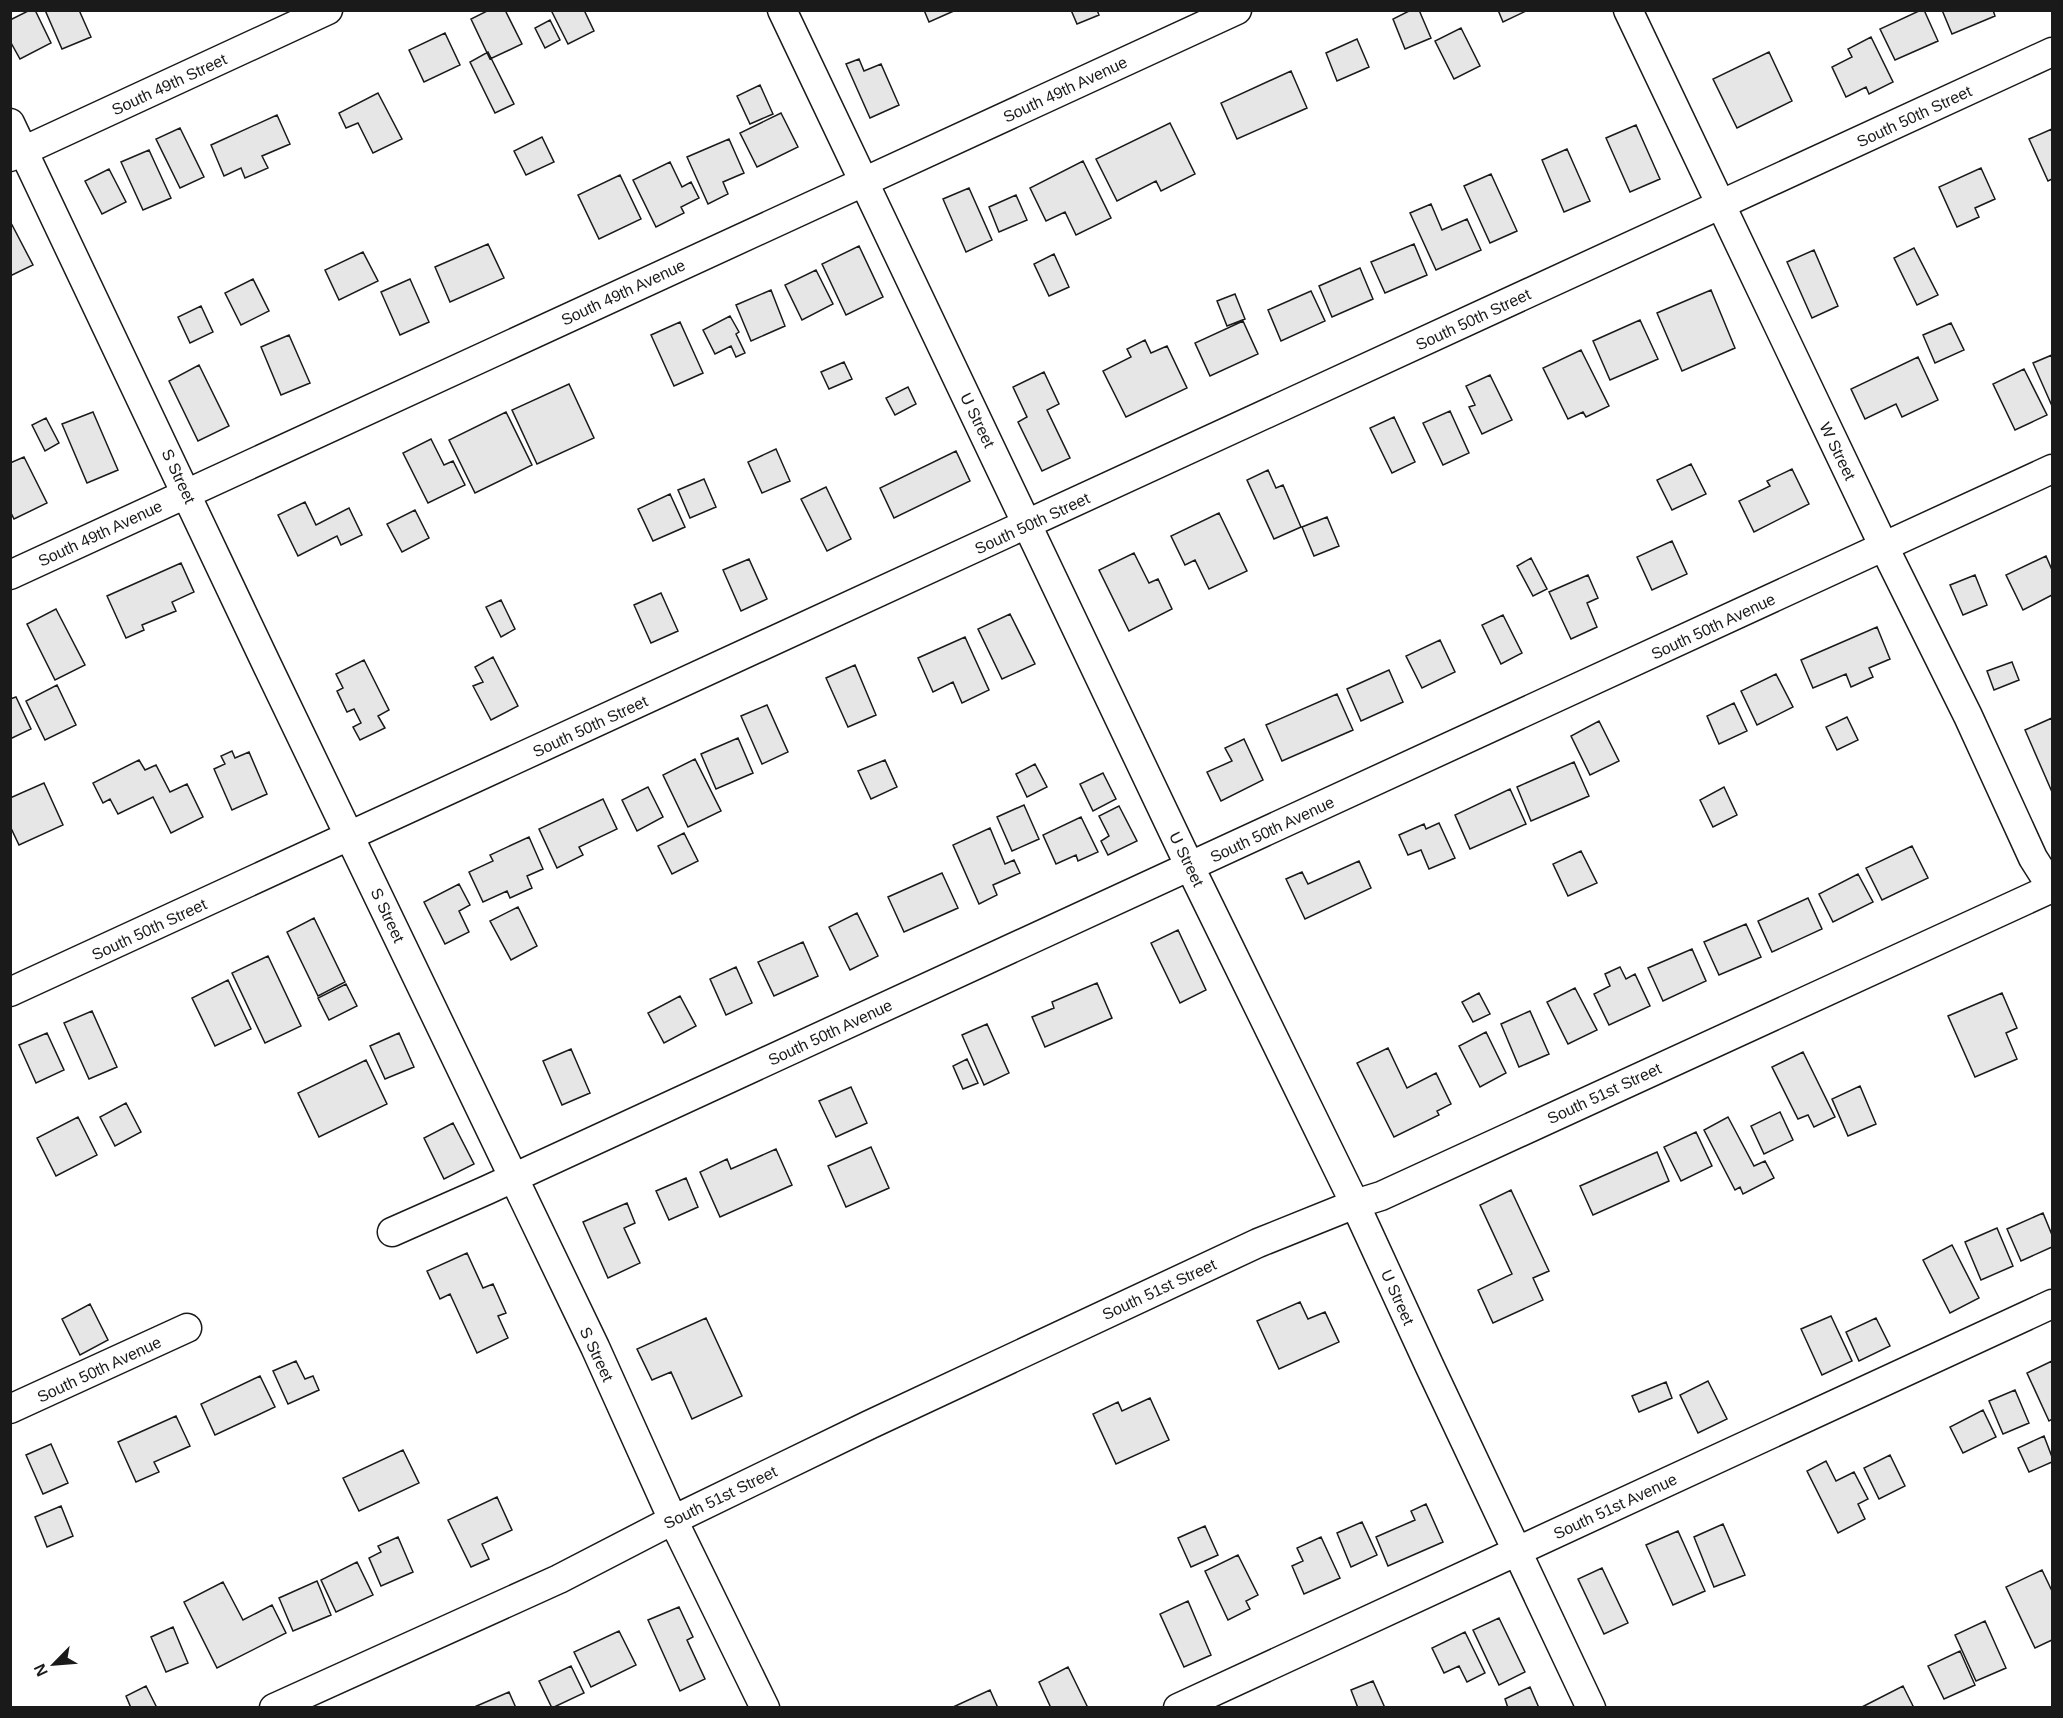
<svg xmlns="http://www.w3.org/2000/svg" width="2063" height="1718" font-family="Helvetica,sans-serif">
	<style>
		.building { fill: #e6e6e6; stroke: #1a1a1a; stroke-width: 1.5 }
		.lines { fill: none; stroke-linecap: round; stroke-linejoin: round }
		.minor-casing { stroke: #1a1a1a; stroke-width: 31 }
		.minor { stroke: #fff; stroke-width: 28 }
		.labels { text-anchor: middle; stroke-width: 4.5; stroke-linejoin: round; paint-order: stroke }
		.street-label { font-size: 16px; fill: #1a1a1a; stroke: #fff }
	</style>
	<rect width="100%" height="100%" fill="#fff"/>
	<path class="building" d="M30 10H35L51 43 20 59 10 41V20Z
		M45 10H79L91 37 62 49Z
		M489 10H505L522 44 490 59 471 19Z
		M551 10H584L594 31 568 44Z
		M924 10H956L929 22Z
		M1071 10H1097L1099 15 1077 24Z
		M1411 10H1419L1431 38 1405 49 1393 19Z
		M1498 10H1528L1503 22Z
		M1921 10H1924L1938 41 1895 60 1880 29Z
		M1942 10H1993L1995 16 1952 34Z
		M550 20 560 40 545 48 535 28Z
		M1461 28 1480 66 1454 79 1435 41Z
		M445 33 460 65 424 82 409 50Z
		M1871 37 1893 82 1869 94 1866 87 1846 97 1832 67 1852 57 1848 49Z
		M1357 39 1369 67 1337 81 1326 53Z
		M488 52 514 104 495 113 470 62Z
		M1769 52 1792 101 1737 128 1713 79Z
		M859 59 864 71 881 64 899 105 870 118 846 64Z
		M1291 71 1307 108 1237 139 1221 103Z
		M760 85 773 114 750 124 737 96Z
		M378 93 402 139 373 153 358 123 346 128 339 113Z
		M781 113 798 147 757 167 740 133Z
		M277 115 290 144 262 156 268 168 245 178 241 168 224 176 211 145Z
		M1170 123 1195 174 1161 191 1156 181 1117 201 1096 159Z
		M1636 125 1660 179 1630 192 1606 138Z
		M180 128 204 177 180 188 156 139Z
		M2052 129V179L2048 181 2029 139Z
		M542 137 554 162 526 175 514 151Z
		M729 139 744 173 723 182 728 194 708 204 687 157Z
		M1567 149 1590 201 1564 212 1542 160Z
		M149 150 171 198 143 210 121 162Z
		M1083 161 1111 218 1076 235 1065 212 1046 221 1030 188Z
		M670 162 682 187 691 182 699 198 681 207 684 213 656 227 633 180Z
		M1981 168 1995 199 1975 208 1979 217 1957 227 1939 187Z
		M109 169 126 202 102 214 85 181Z
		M1491 174 1517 231 1490 243 1464 186Z
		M620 175 641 219 599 239 578 195Z
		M969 188 992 240 966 252 943 199Z
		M1016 195 1027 220 999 232 989 207Z
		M1431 204 1442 230 1467 219 1481 250 1436 270 1410 213Z
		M10 221 33 265 10 276Z
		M488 244 504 278 450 302 435 267Z
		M1414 244 1427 275 1385 293 1371 262Z
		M859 246 883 297 846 315 822 264Z
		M1914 248 1938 295 1917 305 1894 258Z
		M1814 250 1838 306 1812 318 1787 262Z
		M363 252 378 281 339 300 325 270Z
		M1054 254 1069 287 1049 296 1034 264Z
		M1360 268 1373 299 1332 317 1319 286Z
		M816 270 833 304 802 320 785 285Z
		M253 279 269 311 241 325 225 293Z
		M410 279 429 322 400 335 381 292Z
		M771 290 785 326 751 341 736 305Z
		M1711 290 1735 348 1682 371 1657 313Z
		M1311 291 1325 321 1281 341 1268 310Z
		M1235 294 1245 319 1227 326 1217 301Z
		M201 306 213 332 190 343 178 317Z
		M730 316 739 332 736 334 745 353 736 357 731 346 715 354 703 330Z
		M1640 320 1658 359 1610 380 1593 341Z
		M1243 321 1258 354 1210 376 1195 343Z
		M680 322 703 373 674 386 651 335Z
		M1951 323 1964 350 1935 363 1923 335Z
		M289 335 310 383 281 395 261 347Z
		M1145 340 1151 353 1167 346 1187 388 1126 417 1103 371 1131 357 1127 349Z
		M1581 350 1609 406 1586 417 1583 412 1568 419 1543 368Z
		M2052 355V406L2033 363Z
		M1918 357 1938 400 1902 417 1896 404 1865 419 1851 389Z
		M844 362 852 379 829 389 821 372Z
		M199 365 229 426 198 441 169 381Z
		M2024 369 2047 415 2015 430 1993 384Z
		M1044 372 1059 404 1047 410 1070 458 1042 471 1018 422 1027 417 1013 387Z
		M1490 375 1512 420 1482 434 1469 407 1475 405 1466 386Z
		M569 384 594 438 537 464 512 410Z
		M908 387 916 404 895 415 886 398Z
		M1450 411 1469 453 1443 465 1423 423Z
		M93 412 118 470 87 483 62 424Z
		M506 412 532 465 475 493 449 440Z
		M1394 417 1415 462 1392 473 1370 428Z
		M46 418 59 443 45 451 32 425Z
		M431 439 444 465 453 461 465 485 428 503 403 453Z
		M776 449 790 481 762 493 748 462Z
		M956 451 970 481 894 518 880 488Z
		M24 457 47 503 14 519 10 511V463Z
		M1691 464 1706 494 1672 510 1657 480Z
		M1792 469 1809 504 1754 532 1739 501 1770 486 1767 481Z
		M1268 470 1276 488 1283 485 1301 527 1274 539 1247 480Z
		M704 479 716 507 690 518 678 490Z
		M826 487 851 539 827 551 801 499Z
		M670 494 685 527 653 541 638 509Z
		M305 502 316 525 349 508 362 535 341 545 337 536 298 556 278 515Z
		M415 510 429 538 402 552 387 524Z
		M1219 513 1247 571 1209 589 1195 560 1185 565 1171 536Z
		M1327 517 1339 546 1314 556 1302 527Z
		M1672 541 1687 574 1652 590 1637 557Z
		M1134 553 1149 583 1158 579 1172 609 1129 631 1099 570Z
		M2046 556 2052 570V595L2023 610 2006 575Z
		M1531 558 1547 589 1533 596 1517 566Z
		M749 559 767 599 741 611 723 570Z
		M181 563 194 592 172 602 176 611 142 625 144 630 126 638 107 596Z
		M1588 575 1598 598 1587 603 1597 627 1571 639 1549 592Z
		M1975 575 1987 605 1963 615 1950 585Z
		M661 593 678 631 651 643 634 605Z
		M501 600 515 629 501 637 486 607Z
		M56 609 85 665 55 680 27 624Z
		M1010 614 1035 664 1002 679 978 629Z
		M1503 615 1522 653 1501 664 1482 625Z
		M1877 627 1890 659 1869 668 1873 677 1851 687 1846 674 1813 688 1801 660Z
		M965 637 989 690 962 703 953 682 933 692 918 658Z
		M1440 640 1455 672 1422 688 1406 656Z
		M493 657 518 706 491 720 473 686 483 682 475 667Z
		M364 660 389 710 378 716 385 728 360 740 353 727 361 723 354 709 347 712 337 691 343 688 336 674Z
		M2012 662 2019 680 1994 690 1987 671Z
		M855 665 876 715 848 727 826 678Z
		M1389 670 1403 702 1361 721 1347 689Z
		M1776 674 1793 707 1757 725 1741 691Z
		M57 685 76 725 45 740 26 701Z
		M1337 694 1353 730 1282 761 1266 725Z
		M16 697 31 729 10 739V699Z
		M1734 703 1747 731 1719 744 1707 716Z
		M767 705 788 752 762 764 741 716Z
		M1847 717 1858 740 1837 750 1826 727Z
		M2052 718V792L2025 730Z
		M1599 721 1619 761 1590 775 1571 736Z
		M738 738 753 773 716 789 701 754Z
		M1244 739 1263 780 1221 801 1207 772 1232 761 1225 748Z
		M232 751 235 758 249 752 267 794 232 810 214 769 225 764 221 756Z
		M695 759 721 811 688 827 663 775Z
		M139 760 145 770 156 765 170 792 187 784 203 817 171 833 153 797 118 814 110 799 103 803 93 783Z
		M885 760 897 787 871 799 858 771Z
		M1574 762 1589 796 1531 821 1517 787Z
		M1035 764 1047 787 1027 797 1016 774Z
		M1103 773 1116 799 1093 811 1080 784Z
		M44 783 63 825 19 845 10 826V798Z
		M648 787 663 817 637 831 622 800Z
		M1724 787 1737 815 1713 827 1700 800Z
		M1510 789 1526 824 1470 849 1455 815Z
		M603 799 617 829 579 847 583 855 557 868 539 829Z
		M1024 805 1039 839 1012 851 997 817Z
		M1119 806 1137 841 1108 855 1101 841 1109 836 1099 816Z
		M1081 817 1098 852 1078 861 1076 855 1056 864 1043 835Z
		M1439 823 1455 858 1429 869 1421 850 1408 855 1399 835 1424 824 1426 829Z
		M990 828 1005 864 1014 860 1020 873 993 885 997 895 979 904 953 845Z
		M684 833 698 861 672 874 658 846Z
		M529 837 543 869 527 876 532 888 510 898 507 891 483 902 469 872 493 861 490 855Z
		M1912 846 1928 878 1882 900 1866 868Z
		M1581 851 1597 883 1568 896 1553 864Z
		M1359 861 1371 888 1305 919 1286 879 1302 872 1308 884Z
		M942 873 958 908 904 932 888 897Z
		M1858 874 1873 902 1833 922 1819 894Z
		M459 884 470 905 459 911 469 932 445 944 424 902Z
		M1808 898 1822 929 1772 952 1758 921Z
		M518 907 537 946 511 960 490 921Z
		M857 913 878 956 850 970 829 927Z
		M314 918 345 982 318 996 287 932Z
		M1746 924 1761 957 1719 975 1704 942Z
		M1178 930 1206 990 1180 1003 1151 943Z
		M803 942 818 976 774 996 758 962Z
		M1692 949 1706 981 1663 1001 1648 968Z
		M268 956 301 1026 265 1043 232 973Z
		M736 967 752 1003 726 1015 710 979Z
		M1620 967 1626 979 1635 974 1650 1006 1609 1025 1594 994 1610 986 1605 974Z
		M228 980 251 1029 215 1046 192 998Z
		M1097 983 1112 1018 1045 1047 1032 1017 1054 1008 1052 1002Z
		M346 984 357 1006 329 1020 318 998Z
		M1575 988 1597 1030 1568 1044 1547 1002Z
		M1479 993 1490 1014 1473 1022 1462 1002Z
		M2002 993 2017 1028 2006 1033 2017 1059 1975 1077 1948 1016Z
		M680 996 696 1026 664 1043 648 1013Z
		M92 1011 117 1067 89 1079 64 1023Z
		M1530 1011 1549 1054 1519 1067 1501 1024Z
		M987 1024 1009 1073 984 1085 962 1035Z
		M1486 1032 1506 1073 1480 1087 1459 1046Z
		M47 1033 64 1070 36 1083 19 1045Z
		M399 1033 414 1067 385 1079 370 1046Z
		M1388 1048 1407 1088 1436 1073 1451 1104 1437 1111 1439 1115 1394 1137 1357 1063Z
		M571 1049 590 1093 562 1105 543 1061Z
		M1803 1052 1835 1117 1814 1127 1808 1115 1798 1119 1772 1067Z
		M967 1059 978 1083 963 1089 953 1066Z
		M366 1060 387 1104 319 1137 298 1093Z
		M1860 1086 1876 1124 1848 1136 1832 1099Z
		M851 1087 867 1123 836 1137 819 1101Z
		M126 1103 141 1132 115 1146 100 1117Z
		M1780 1112 1793 1140 1764 1154 1751 1126Z
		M78 1117 97 1155 56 1176 37 1138Z
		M1728 1117 1754 1166 1765 1161 1774 1178 1743 1194 1740 1187 1735 1190 1704 1130Z
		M453 1123 474 1164 444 1179 424 1138Z
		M1696 1132 1712 1166 1681 1181 1664 1147Z
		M871 1147 889 1188 846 1207 828 1166Z
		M776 1149 792 1185 720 1217 700 1172 727 1159 731 1169Z
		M1657 1152 1669 1181 1593 1215 1580 1186Z
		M686 1178 698 1207 669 1220 656 1191Z
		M1511 1190 1549 1271 1533 1278 1543 1300 1493 1323 1478 1290 1512 1274 1480 1205Z
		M627 1203 635 1223 624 1228 640 1263 608 1278 583 1222Z
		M2043 1213 2052 1235V1247L2021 1261 2007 1229Z
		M1997 1228 2013 1266 1981 1280 1965 1242Z
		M1952 1245 1979 1298 1950 1313 1923 1260Z
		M467 1253 483 1288 493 1284 506 1313 498 1316 508 1338 477 1353 450 1294 440 1299 427 1271Z
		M1300 1302 1308 1319 1325 1312 1339 1342 1279 1369 1257 1321Z
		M90 1304 108 1340 80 1355 62 1319Z
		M1831 1316 1852 1361 1822 1375 1801 1329Z
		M706 1318 742 1396 692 1419 671 1372 652 1380 637 1349Z
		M1876 1318 1890 1346 1859 1361 1846 1332Z
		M296 1361 305 1379 313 1376 319 1390 288 1404 273 1371Z
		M2052 1361V1419L2049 1421 2027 1373Z
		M260 1376 275 1407 215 1435 201 1404Z
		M1708 1381 1727 1419 1698 1433 1680 1395Z
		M1666 1382 1672 1398 1639 1412 1632 1396Z
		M2015 1390 2029 1423 2003 1434 1989 1401Z
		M1150 1398 1169 1440 1116 1464 1093 1414 1118 1402 1122 1411Z
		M1983 1410 1996 1437 1963 1453 1950 1427Z
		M176 1416 190 1446 154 1462 159 1472 136 1482 118 1442Z
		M2044 1436 2052 1457V1462L2029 1472 2018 1448Z
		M51 1444 68 1483 43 1494 26 1455Z
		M403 1450 419 1483 359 1511 343 1478Z
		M1890 1455 1905 1486 1879 1499 1864 1468Z
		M1826 1461 1836 1481 1854 1472 1868 1499 1858 1504 1865 1519 1838 1533 1807 1471Z
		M497 1497 512 1530 482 1544 489 1559 471 1567 448 1520Z
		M1426 1504 1443 1542 1388 1566 1376 1537 1415 1520 1411 1511Z
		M61 1506 73 1536 47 1547 35 1517Z
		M1362 1522 1377 1555 1351 1567 1337 1533Z
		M1723 1524 1745 1575 1714 1587 1694 1537Z
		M1205 1526 1218 1555 1191 1567 1178 1538Z
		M1678 1531 1705 1591 1673 1605 1646 1545Z
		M398 1537 413 1572 381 1586 369 1558 381 1552 378 1546Z
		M1321 1537 1340 1578 1304 1594 1292 1566 1303 1561 1297 1548Z
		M1238 1555 1258 1595 1246 1601 1250 1609 1228 1620 1205 1571Z
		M357 1562 373 1595 336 1612 321 1580Z
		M1602 1568 1628 1623 1604 1634 1578 1579Z
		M2042 1570 2052 1591V1640L2035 1648 2006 1587Z
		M317 1581 331 1615 293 1631 279 1598Z
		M223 1582 243 1620 272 1605 286 1633 217 1668 184 1602Z
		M1188 1601 1211 1655 1184 1667 1160 1614Z
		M679 1607 693 1637 687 1640 705 1679 680 1691 648 1620Z
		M1499 1618 1525 1672 1499 1685 1473 1630Z
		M1985 1621 2006 1668 1976 1681 1955 1635Z
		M173 1627 188 1663 166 1672 151 1637Z
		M619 1631 636 1665 591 1687 574 1652Z
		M1465 1632 1485 1673 1467 1682 1459 1666 1444 1673 1432 1648Z
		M1960 1651 1975 1685 1944 1699 1928 1666Z
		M571 1666 584 1693 552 1708 539 1681Z
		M1068 1667 1088 1708H1051L1039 1682Z
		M1373 1681 1385 1708H1358L1351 1690Z
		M146 1686 157 1708H131L126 1696Z
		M1903 1686 1914 1708H1860Z
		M1530 1687 1539 1708H1508L1505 1699Z
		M990 1690 998 1708H951Z
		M509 1692 516 1708H472Z"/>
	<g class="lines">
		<g class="minor-casing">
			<path id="minor" d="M782 10 1190 867 1355 1204 1430 1367 1591 1708
				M1628 10 1884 547 1968 716 2033 858 2052 888
				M10 123 267 665 595 1347 673 1520 765 1708
				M10 157 328 10
				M10 575 1237 10
				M10 992 2052 52
				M392 1232 487 1190 2052 469
				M10 1409 187 1328
				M274 1708 559 1579 673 1520 869 1425 1258 1243 1355 1204 1381 1196 2052 888
				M1178 1708 2052 1304"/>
		</g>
		<use href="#minor" class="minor"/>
	</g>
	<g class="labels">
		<g class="street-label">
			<text transform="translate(169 84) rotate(-25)" y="6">South 49th Street</text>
			<text transform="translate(1065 89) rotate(-25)" y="6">South 49th Avenue</text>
			<text transform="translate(1914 116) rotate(-25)" y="6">South 50th Street</text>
			<text transform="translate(623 292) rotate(-25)" y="6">South 49th Avenue</text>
			<text transform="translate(1473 319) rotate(-25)" y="6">South 50th Street</text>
			<text transform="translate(978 420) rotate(64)" y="6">U Street</text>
			<text transform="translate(1838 451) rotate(64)" y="6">W Street</text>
			<text transform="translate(179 476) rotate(65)" y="6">S Street</text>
			<text transform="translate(1032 523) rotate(-25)" y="6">South 50th Street</text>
			<text transform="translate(100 533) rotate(-25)" y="6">South 49th Avenue</text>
			<text transform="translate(1713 626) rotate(-25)" y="6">South 50th Avenue</text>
			<text transform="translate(590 726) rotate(-25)" y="6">South 50th Street</text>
			<text transform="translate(1272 829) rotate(-25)" y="6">South 50th Avenue</text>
			<text transform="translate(1187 859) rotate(64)" y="6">U Street</text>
			<text transform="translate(388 915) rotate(65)" y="6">S Street</text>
			<text transform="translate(149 929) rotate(-25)" y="6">South 50th Street</text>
			<text transform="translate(830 1032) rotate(-25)" y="6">South 50th Avenue</text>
			<text transform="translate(1604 1093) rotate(-25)" y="6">South 51st Street</text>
			<text transform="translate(1159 1289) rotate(-25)" y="6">South 51st Street</text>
			<text transform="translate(1398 1297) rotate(66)" y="6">U Street</text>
			<text transform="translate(597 1354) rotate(65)" y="6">S Street</text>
			<text transform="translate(99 1369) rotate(-25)" y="6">South 50th Avenue</text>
			<text transform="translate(720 1497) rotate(-26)" y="6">South 51st Street</text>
			<text transform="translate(1615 1506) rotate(-25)" y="6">South 51st Avenue</text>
		</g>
	</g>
	<rect width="2063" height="1718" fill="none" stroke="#1a1a1a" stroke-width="24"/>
	<g transform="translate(54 1664) rotate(245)" stroke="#ffffff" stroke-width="4.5" paint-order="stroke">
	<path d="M0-4.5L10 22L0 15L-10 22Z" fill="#1a1a1a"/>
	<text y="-9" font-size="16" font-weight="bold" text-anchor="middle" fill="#1a1a1a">N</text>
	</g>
</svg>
